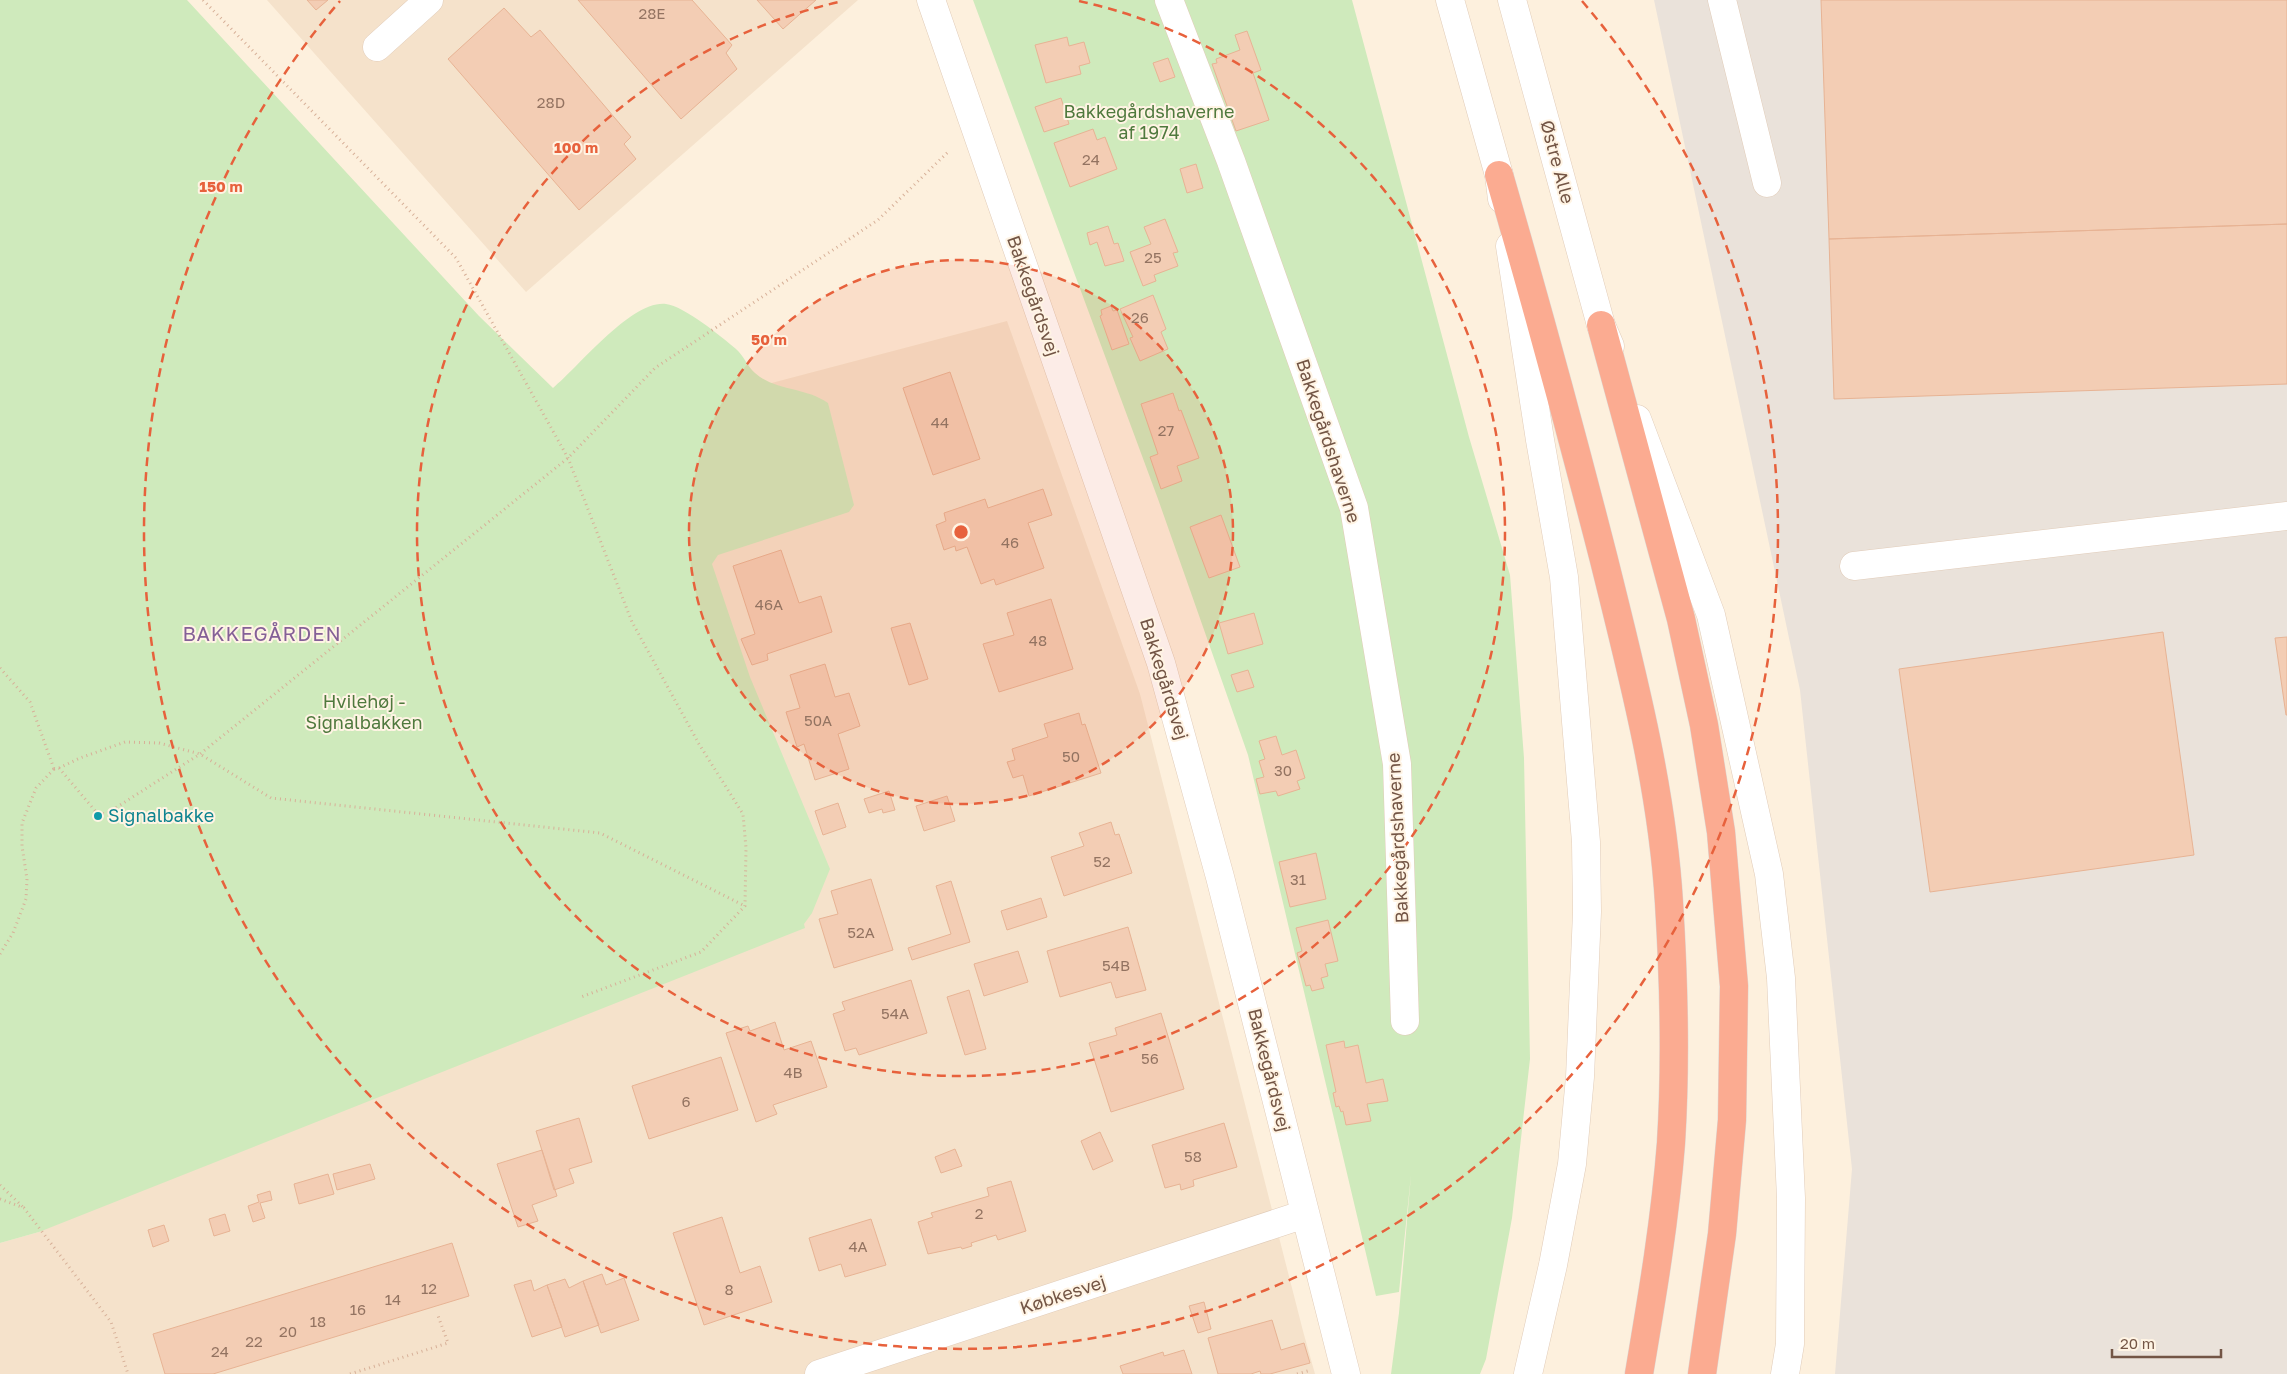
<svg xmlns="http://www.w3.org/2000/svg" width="2287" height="1374" font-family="'Golos Text',sans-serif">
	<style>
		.residential { fill: #f5e2cb }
		.industrial { fill: #eae2da }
		.green { fill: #cfeabc }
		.building { fill: #f3cdb4; stroke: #e7b394 }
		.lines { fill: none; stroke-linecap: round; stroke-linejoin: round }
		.minor-casing { stroke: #e1ccb9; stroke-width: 29 }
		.highway-casing { stroke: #ddd6d2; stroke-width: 29 }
		.path { stroke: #d7b098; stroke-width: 3; stroke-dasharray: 1 4; stroke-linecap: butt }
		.minor { stroke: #fff; stroke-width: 28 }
		.highway { stroke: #fbab91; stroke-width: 28 }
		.ring { fill: none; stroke: #e7613c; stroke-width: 2.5; stroke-dasharray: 9 6 }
		.culture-dot { fill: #0f9aa8; stroke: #fff4e4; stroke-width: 2 }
		.labels { text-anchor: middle; stroke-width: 4; stroke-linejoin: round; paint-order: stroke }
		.number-label { font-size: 15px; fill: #937361 }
		.park-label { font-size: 18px; fill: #4f793d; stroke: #fff4e4 }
		.street-label { font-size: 18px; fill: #735545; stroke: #fff4e4 }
		.culture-label { font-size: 18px; fill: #0d838f; stroke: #fff4e4; text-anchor: start }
		.quarter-label { font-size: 20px; letter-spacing: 1px; fill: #846097; stroke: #fff4e4 }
		.centre { fill: #e7613c; stroke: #fff4e4; stroke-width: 2.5 }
		.ring-label { font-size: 15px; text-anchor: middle; font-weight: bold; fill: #e7613c; stroke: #fff4e4; stroke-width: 4; stroke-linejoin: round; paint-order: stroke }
	</style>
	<rect width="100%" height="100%" fill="#fdf0dd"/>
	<path class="residential" d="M267 0H858L526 292Z
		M1007 321 1140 694 1303 1331 1315 1374H0V1243L39 1232 702 533 756 387Z"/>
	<path class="industrial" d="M1654 0H2287V1374H1835L1852 1169 1800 690Z"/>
	<path class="green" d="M0 0H187L479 316 553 388C579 367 631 300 666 304 684 306 722 337 736 349 744 356 747 366 755 373 775 391 806 387 828 403L854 505 849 512 718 555 712 564 750 677 830 869 812 913 804 924 805 928 39 1232 0 1243Z
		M973 0H1352L1469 437 1510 575 1524 758 1530 1059 1512 1218 1486 1359 1480 1374H1391L1399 1313 1411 1175 1399 1292 1376 1296 1248 755 1158 499Z"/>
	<path class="building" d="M307 0H328L316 10Z
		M578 0H692L732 45 726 53 737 69 681 119Z
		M757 0H816L783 29Z
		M1821 0H2287V224L1829 239Z
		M504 8 531 37 540 30 631 137 624 144 636 159 579 210 448 59Z
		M1247 31 1261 70 1253 73 1269 120 1236 131 1212 64 1217 63 1216 59 1240 50 1235 35Z
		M1067 37 1069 46 1084 42 1090 63 1079 66 1081 74 1046 83 1035 45Z
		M1168 58 1175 77 1160 82 1153 63Z
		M1061 98 1069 124 1044 132 1035 107Z
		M1093 129 1097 140 1105 137 1117 169 1070 187 1054 143Z
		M1196 164 1203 188 1187 193 1180 169Z
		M1165 219 1178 252 1173 253 1178 266 1154 275 1156 281 1143 286 1130 252 1151 244 1144 227Z
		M2287 224V384L1834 399 1829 239Z
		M1108 226 1114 244 1118 243 1124 261 1105 266 1097 242 1090 245 1087 233Z
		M1153 295 1166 329 1161 332 1168 349 1140 361 1130 338 1133 337 1120 309Z
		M1111 306 1113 311 1117 310 1129 344 1112 350 1100 316 1102 315 1101 310Z
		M950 372 980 459 933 475 903 388Z
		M1173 393 1179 411 1181 410 1199 458 1177 466 1182 481 1161 489 1150 457 1158 454 1141 404Z
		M1043 489 1052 515 1028 523 1044 568 996 585 994 579 981 584 967 547 956 551 955 546 944 550 936 525 946 521 944 513 985 499 988 508Z
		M1221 515 1240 567 1209 578 1190 527Z
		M781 550 799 603 821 596 832 632 767 654 768 660 752 665 741 639 755 634 733 566Z
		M1051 599 1073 669 999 692 983 644 1014 635 1007 613Z
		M1254 613 1263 644 1228 654 1219 623Z
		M910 623 928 679 909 685 891 628Z
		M2163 632 2194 855 1930 892 1899 669Z
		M2287 637V715H2286L2275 638Z
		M825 664 835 697 849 693 860 726 838 734 849 769 815 780 804 744 797 747 786 712 800 708 790 675Z
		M1248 670 1254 687 1237 692 1231 675Z
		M1079 713 1082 725 1085 724 1101 773 1029 796 1023 775 1013 778 1007 762 1015 760 1012 749 1048 737 1044 724Z
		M1276 736 1282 755 1296 750 1305 778 1297 781 1300 789 1278 796 1276 791 1260 794 1256 779 1264 777 1259 761 1265 759 1259 741Z
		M889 791 895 810 883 813 882 809 869 813 864 799Z
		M947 796 955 821 924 831 916 806Z
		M838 803 846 827 823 835 815 811Z
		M1111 822 1115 835 1119 834 1132 873 1064 896 1051 857 1084 846 1079 833Z
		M1316 853 1326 899 1290 907 1279 862Z
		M871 879 893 950 834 968 819 919 838 914 831 891Z
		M951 881 970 942 912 960 908 948 951 934 936 886Z
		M1041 898 1047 917 1007 930 1001 911Z
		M1328 920 1338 961 1325 964 1328 976 1321 978 1324 988 1312 991 1310 985 1306 986 1297 953 1302 951 1296 928Z
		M1128 927 1146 990 1116 998 1111 982 1060 997 1047 951Z
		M1018 951 1028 982 984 996 974 964Z
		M911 980 927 1033 859 1055 856 1048 845 1051 833 1014 845 1010 842 1002Z
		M969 990 986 1049 965 1055 947 997Z
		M1161 1013 1184 1089 1111 1112 1089 1043 1117 1035 1115 1028Z
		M775 1022 784 1050 811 1041 827 1087 773 1105 777 1114 756 1122 726 1033 748 1026 750 1031Z
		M1344 1041 1345 1048 1358 1045 1366 1083 1383 1079 1388 1101 1367 1104 1371 1121 1346 1125 1343 1111 1341 1112 1339 1106 1336 1107 1333 1093 1336 1092 1326 1045Z
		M721 1057 738 1110 649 1139 632 1086Z
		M579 1118 592 1162 569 1169 574 1183 554 1190 536 1131Z
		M1224 1123 1237 1167 1193 1180 1194 1186 1181 1190 1180 1184 1165 1188 1152 1145Z
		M1100 1132 1113 1161 1093 1170 1081 1141Z
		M955 1149 962 1166 941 1173 935 1157Z
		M542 1150 557 1196 532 1205 538 1221 518 1227 497 1164Z
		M370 1164 375 1179 337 1190 333 1174Z
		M328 1174 334 1194 299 1204 294 1184Z
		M1011 1181 1026 1231 998 1240 996 1235 971 1243 972 1246 962 1249 961 1247 928 1254 918 1222 933 1217 931 1213 989 1196 987 1188Z
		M270 1191 272 1200 260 1203 265 1218 253 1222 248 1206 259 1202 257 1195Z
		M225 1214 230 1231 214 1236 209 1219Z
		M722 1217 740 1273 760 1266 772 1302 704 1325 673 1233Z
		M871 1219 886 1265 845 1277 841 1264 819 1271 809 1238Z
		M164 1225 169 1241 153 1247 148 1230Z
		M452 1243 469 1296 213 1374H165L153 1334Z
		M602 1274 606 1285 624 1278 639 1320 601 1333 583 1281Z
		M565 1279 569 1288 583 1281 599 1325 565 1337 547 1285Z
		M531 1280 534 1291 547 1285 562 1327 532 1337 514 1285Z
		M1204 1302 1211 1329 1198 1333 1189 1306Z
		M1272 1320 1281 1350 1304 1343 1310 1363 1270 1374H1261L1260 1371 1251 1374H1218L1208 1338Z
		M1184 1350 1192 1374H1123L1120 1366 1163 1352 1164 1356Z"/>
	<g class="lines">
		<g class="minor-casing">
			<path id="minor" d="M931 0 1161 663 1220 877 1346 1374
				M1169 0 1231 161 1354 508 1397 764 1405 1021
				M1450 0 1499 175 1502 199
				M1512 0 1601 325 1610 346
				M1722 0 1767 183
				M377 47 429 0
				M1510 246 1540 440 1564 577 1586 842 1587 912 1580 1077 1572 1164 1553 1265 1528 1374
				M1637 419 1711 615 1769 874 1781 978 1791 1198 1790 1344 1785 1374
				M1854 566 2287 516
				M819 1374 1305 1214"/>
		</g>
		<g class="highway-casing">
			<path id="highway" d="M1499 175C1536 303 1571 431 1604 560 1632 673 1662 787 1669 903 1674 983 1676 1064 1671 1143 1665 1221 1652 1297 1639 1374
				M1601 325 1681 619 1704 725 1721 832 1734 986 1732 1120 1722 1234 1702 1374"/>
		</g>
		<path class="path" d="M203 0 456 258 568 458 632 622 699 744 743 814 746 848 745 906 701 952 581 997
			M0 668 30 702 54 769
			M59 768 80 758 125 742 159 743 200 754 271 798 600 833 745 906
			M54 769 59 768 97 813 106 814 200 754 568 458 655 368 878 220 948 152
			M0 954 13 933 26 899 27 879 22 846V823L36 788 54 769
			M0 1185 23 1207
			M0 1199 24 1208 111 1322 128 1374
			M350 1374 448 1343 437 1313
			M1297 1374 1311 1370"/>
		<use href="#minor" class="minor"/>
		<use href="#highway" class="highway"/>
	</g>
	<circle cx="961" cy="532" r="272" fill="#e7613c" fill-opacity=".12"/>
	<g class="ring">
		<circle cx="961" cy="532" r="272"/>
		<path d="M1079 1A544 544 0 1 1 843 1"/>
		<path d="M1582 1A817 817 0 1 1 340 1"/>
	</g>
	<circle class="culture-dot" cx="98" cy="816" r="5"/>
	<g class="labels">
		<g class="number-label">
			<text x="652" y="19">28E</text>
			<text x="551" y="108">28D</text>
			<text x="1091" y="165">24</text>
			<text x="1153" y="263">25</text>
			<text x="1140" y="323">26</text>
			<text x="940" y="428">44</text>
			<text x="1166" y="436">27</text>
			<text x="1010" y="548">46</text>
			<text x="769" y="610">46A</text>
			<text x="1038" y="646">48</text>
			<text x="818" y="726">50A</text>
			<text x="1071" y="762">50</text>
			<text x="1283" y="776">30</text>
			<text x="1102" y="867">52</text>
			<text x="1298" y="885">31</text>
			<text x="861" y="938">52A</text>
			<text x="1116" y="971">54B</text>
			<text x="895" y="1019">54A</text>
			<text x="1150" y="1064">56</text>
			<text x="793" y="1078">4B</text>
			<text x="686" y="1107">6</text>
			<text x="1193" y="1162">58</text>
			<text x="979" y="1219">2</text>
			<text x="858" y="1252">4A</text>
			<text x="429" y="1294">12</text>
			<text x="729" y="1295">8</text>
			<text x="393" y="1305">14</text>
			<text x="358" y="1315">16</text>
			<text x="318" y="1327">18</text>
			<text x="288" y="1337">20</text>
			<text x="254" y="1347">22</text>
			<text x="220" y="1357">24</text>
		</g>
		<g class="park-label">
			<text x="1149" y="118">Bakkegårdshaverne<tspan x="1149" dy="21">af 1974</tspan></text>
			<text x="364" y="708">Hvilehøj -<tspan x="364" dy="21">Signalbakken</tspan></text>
		</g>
		<g class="street-label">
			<text transform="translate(1557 162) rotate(75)" y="6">Østre Alle</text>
			<text transform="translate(1033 296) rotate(71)" y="6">Bakkegårdsvej</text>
			<text transform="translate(1328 441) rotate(72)" y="6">Bakkegårdshaverne</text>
			<text transform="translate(1164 679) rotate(73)" y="6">Bakkegårdsvej</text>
			<text transform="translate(1398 838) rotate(-93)" y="6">Bakkegårdshaverne</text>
			<text transform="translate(1269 1070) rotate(76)" y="6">Bakkegårdsvej</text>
			<text transform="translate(1063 1295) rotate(-18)" y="6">Købkesvej</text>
		</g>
		<g class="culture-label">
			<text x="108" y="822">Signalbakke</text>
		</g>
		<g class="quarter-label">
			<text x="262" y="641">BAKKEGÅRDEN</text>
		</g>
	</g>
	<circle cx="961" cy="532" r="8" class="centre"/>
	<g class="ring-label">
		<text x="576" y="153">100 m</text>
		<text x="221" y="192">150 m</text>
		<text x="769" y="345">50 m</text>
	</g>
	<path d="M2112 1349v8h109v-8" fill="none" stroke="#735545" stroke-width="2.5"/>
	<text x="2120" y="1349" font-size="15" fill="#735545" stroke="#fff4e4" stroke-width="4" paint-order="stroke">20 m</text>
</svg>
